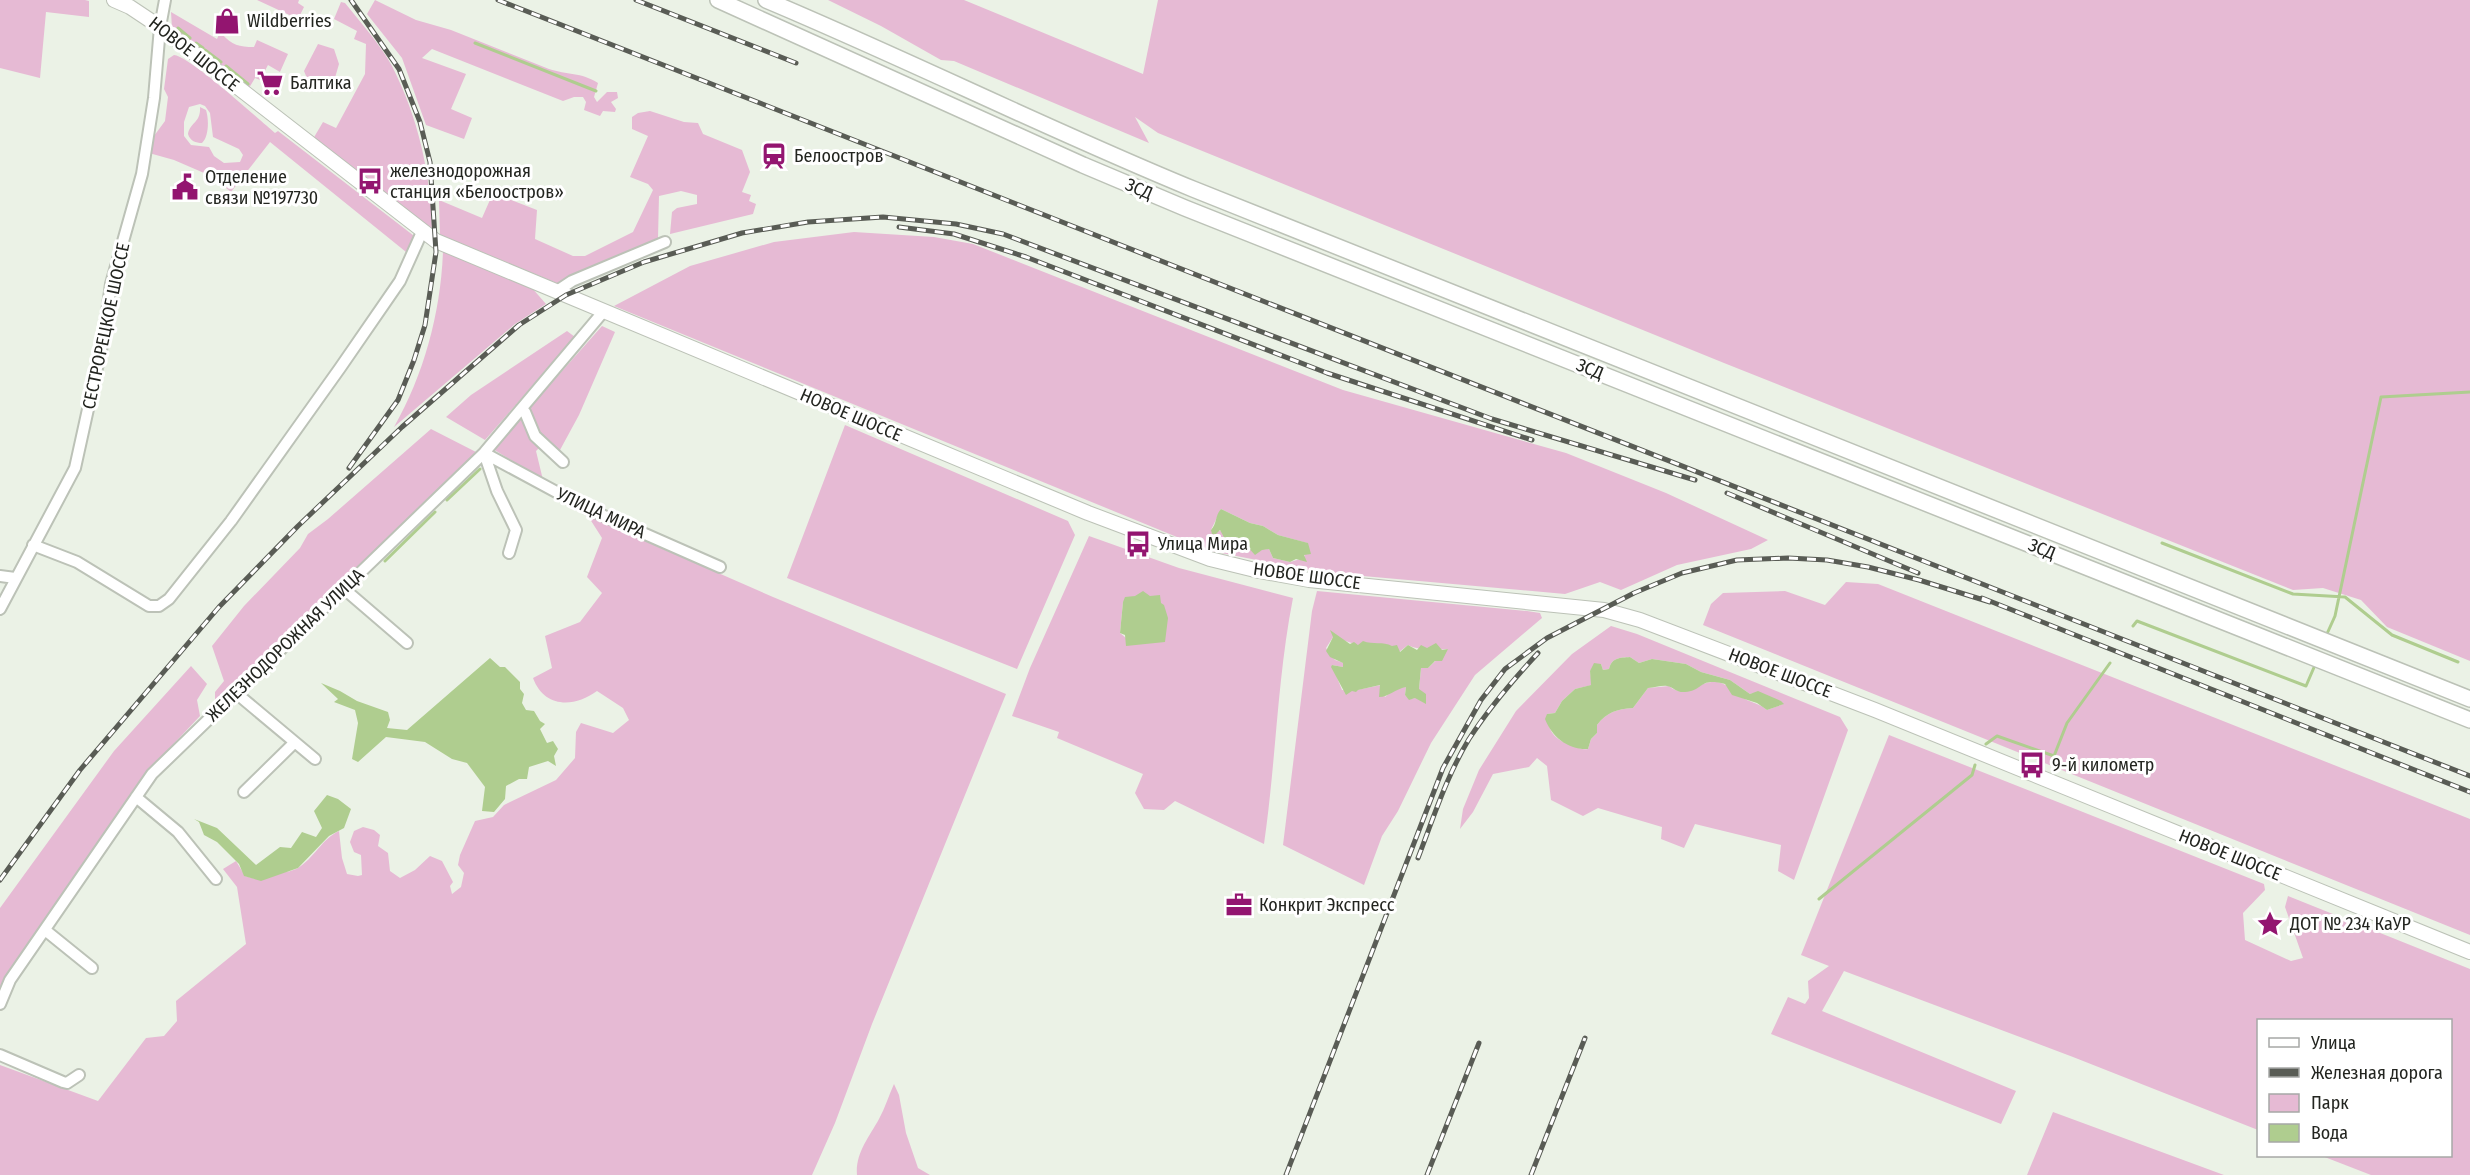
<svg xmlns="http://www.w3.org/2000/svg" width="2470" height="1175" font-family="'Fira Sans Condensed',sans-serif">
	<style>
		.green { fill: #e6bad4; fill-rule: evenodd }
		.water { fill: #afcd8f }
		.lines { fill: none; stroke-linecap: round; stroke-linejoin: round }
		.stream { stroke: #afcd8f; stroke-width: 3 }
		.minor-casing { stroke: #bcc2b7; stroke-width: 14 }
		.major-casing { stroke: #bcc2b7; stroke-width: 16 }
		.highway-casing { stroke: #bcc2b7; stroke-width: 18 }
		.minor { stroke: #fff; stroke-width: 10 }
		.major { stroke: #fff; stroke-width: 14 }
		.highway { stroke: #fff; stroke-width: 15 }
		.rail-casing { stroke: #595c55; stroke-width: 5 }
		.rail { stroke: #fff; stroke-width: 3; stroke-dasharray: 9; stroke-linecap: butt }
		.labels { text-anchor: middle; stroke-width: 6; stroke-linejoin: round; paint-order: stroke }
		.poi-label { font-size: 18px; fill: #232520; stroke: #fff; text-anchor: start }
		.street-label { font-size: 18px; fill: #232520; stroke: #fff }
	</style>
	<rect width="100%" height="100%" fill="#ebf2e6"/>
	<path class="green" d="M0 0H85L89 1V17L46 12 40 78 0 68Z
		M240 0H299L298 3 304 7 298 19 257 0Z
		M375 0 416 20 451 30 549 69C567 75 581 72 598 83L594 97 597 102 607 92H617L618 98 611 102 616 109 615 112 603 111 600 116 584 110 586 102 583 97H574L563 101 432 49 422 58 466 74 451 109 472 118 464 139 426 125 402 58 367 14Z
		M828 0H964L1143 74 1158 0H2470V661L2387 627 2361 600 2323 588 2293 590 1724 363 1158 133 1135 117 1149 143 954 61 941 60 881 26Z
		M341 2 345 3C361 23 380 44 392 66 418 117 431 174 432 231L313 139 323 122 336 128 365 74 366 44 354 39 357 31 334 19Z
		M171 12 217 39 223 25 226 26 222 34C232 45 239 47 254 47L257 40 288 54 280 72 268 65 260 80 255 78 249 88 172 28Z
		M318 44 334 49 339 64 332 88 327 90 309 83 304 71Z
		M174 55C190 56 259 120 275 133L278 131 418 239 411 256 270 142 231 192 211 176 174 160 149 153 151 140 165 121 168 97 164 89 168 59ZM200 104 205 106 210 113 213 137 239 149 243 155 240 162 224 163 214 156 209 147 191 145 184 136V122L189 107Z
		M200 107 206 110C209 119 209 137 202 143 196 143 190 141 188 134 190 122 201 123 200 107Z
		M650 111 684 122 698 123 703 134 742 150 750 172 742 192 751 195 749 201 756 204 753 214 670 234 672 212 677 208 697 204V195L681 191 659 196 658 238 568 278 559 284 440 235 439 200 482 218 493 193 537 210 535 239 573 256H585L633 232 653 190 648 184 630 177 648 136 632 129V117L638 113Z
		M854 232 934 237 973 244 1343 390 1566 453 1666 493 1768 540 1751 549 1677 565 1621 590 1600 582 1565 594 1318 572 1211 551 614 306 690 266 774 242ZM1221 509 1250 523 1263 526 1278 535 1307 543 1304 558 1290 562 1273 558 1269 549C1247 551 1232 529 1211 530Z
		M443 251 532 288 546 304 515 324 394 427C424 375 441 311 443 251Z
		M602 326 615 332 579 415 560 450 546 441 536 451 543 480 493 449Z
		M567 331 575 337 485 440 446 417 471 395Z
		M845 425 1068 521 1075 535 1017 669 787 578Z
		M431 429 476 452 215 707V692L224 681 212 646 244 606 300 548 308 534 328 519Z
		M588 516 773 597 1006 694 872 1024 835 1123 812 1175H0V1065L98 1101 146 1038 164 1036 177 1021 176 1001 246 944 237 887 223 869 236 861 245 876C261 881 260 879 275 874 283 872 291 872 298 868 314 858 322 839 339 831L342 858 347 874 358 876 362 875 361 855 354 852 350 842 354 831 363 827 374 830 380 835 378 846 388 853 390 871 400 878 415 870 430 856 442 861 453 882 450 886 452 894 461 887 464 873 458 865 460 855 475 821 493 817 504 805 556 780 575 758 576 732 581 723 613 733 629 720 623 708 597 691C574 708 544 708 533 678L552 668 545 636 580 622 602 593 587 577 602 538Z
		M1089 536 1179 568 1293 598C1277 679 1276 762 1264 844L1175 801 1164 810 1144 809 1135 793 1143 774 1057 738 1059 732 1012 716 1030 668ZM1135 596 1151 597 1161 603 1126 638 1120 633 1123 602Z
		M1846 582 1878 584 2470 819V935L1703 625 1711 604 1723 593 1785 591 1825 605Z
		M1317 591 1527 611 1540 613 1542 618 1475 675 1431 743 1398 811 1382 836 1364 885 1283 845 1312 611ZM1333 637 1358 645 1392 646 1399 652 1408 645C1417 650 1436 650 1448 649L1428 668H1421L1419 689 1415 698 1409 699 1405 695 1406 687 1396 688 1385 697 1381 685 1352 691 1342 690 1332 665 1343 667 1344 663 1335 660 1326 648Z
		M1611 626 1637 634 1840 717 1848 730 1794 880 1778 871 1781 845 1695 824 1684 848 1661 839 1662 827 1598 808 1583 816 1551 800 1547 766 1537 758 1529 767 1493 774 1473 812 1460 829 1463 809 1479 770 1516 711 1572 654ZM1630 657 1639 663 1652 659 1686 664 1701 672 1730 680 1750 694 1755 693 1783 704 1767 710C1760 704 1753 703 1745 699 1735 694 1729 684 1717 682 1700 679 1686 701 1669 686L1648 688 1633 708C1617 709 1607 712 1597 725V733L1591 739 1588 749C1582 750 1579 748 1573 746 1556 740 1548 733 1547 714L1555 713 1562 701 1575 689 1592 685 1590 671 1601 664 1603 670 1609 669C1612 657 1620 658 1630 657Z
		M191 666 207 684 197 700 200 716 148 771 4 978 0 987V908L114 751Z
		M1889 735 2264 884 2265 890 2243 913 2245 940 2291 961 2303 958 2285 907 2288 896 2470 969V1175H2371L2322 1156H2450V1020H2258V1130L2073 1057 1844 971 1822 1011 2016 1091 2001 1124 1771 1034 1788 997 1805 1004 1809 998 1808 981 1829 966 1801 955Z
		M894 1084 899 1095 906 1133 918 1168 930 1175H857C855 1154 869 1137 879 1119 885 1108 889 1095 894 1084Z
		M2053 1112 2224 1175H2027Z"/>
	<path class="water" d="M1221 509 1250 523 1263 526 1278 535 1308 543 1311 554 1304 555 1307 562 1296 559 1290 562 1273 558 1269 549 1262 550 1255 555 1245 544 1234 548 1232 543 1226 541 1220 530 1216 534H1212L1211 530C1217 524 1215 515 1221 509Z
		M1143 591 1150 596 1160 595 1161 603 1164 605 1168 618 1165 642 1126 646 1125 635 1120 633 1123 602 1125 597 1135 596Z
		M1330 630 1350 644 1354 642 1358 645 1363 641C1373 645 1383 641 1392 646L1397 645 1400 652 1408 645 1417 650 1421 645 1427 648 1436 643 1442 650 1448 649 1442 661H1435L1428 668H1421L1419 689 1426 694V704L1415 698 1409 700 1405 695 1406 687C1395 689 1389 697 1379 697L1380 685 1358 690 1356 692 1352 691 1346 695 1331 667 1332 665 1343 667V663L1330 657 1326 651 1333 637Z
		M1630 657 1639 663 1652 659 1686 664 1701 672 1730 680 1750 694 1758 691 1781 701 1784 704 1767 710 1757 703 1732 695 1725 684C1698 677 1704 691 1685 692 1677 693 1673 687 1667 686 1662 685 1654 688 1648 688L1633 708C1617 709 1607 712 1597 725V733L1591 739 1588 749C1568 750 1552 737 1545 719L1547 714 1555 713 1562 701 1575 689 1591 685 1590 671 1594 663 1601 664 1603 670 1609 669C1612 657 1620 658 1630 657Z
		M490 658 500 667H505L520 682V689L524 694 522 703 526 710 534 711 540 721 545 724 540 729 547 743 553 741 558 749 554 756 556 766 548 761 529 767 527 779H519L506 786 505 799 494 812 482 811 485 787 467 763 452 759 425 742 386 737 358 762 352 759 358 723 355 710 334 702 338 699 321 683 340 691 357 701 388 712 390 720 387 728 407 730Z
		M327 795 338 799 351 809 344 828 329 836 298 868 261 881 244 876 239 864 217 842 204 835 199 822 194 819 217 828 256 865 280 847 291 848 302 832 316 837 322 828 314 811Z"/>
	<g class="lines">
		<path class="stream" d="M178 28 190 38
			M196 43 203 48
			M475 43 596 91
			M205 50 221 62
			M226 66 248 84
			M447 500 480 469
			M2162 543 2293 594 2345 597 2392 635 2458 662
			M385 561 435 512
			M2133 626 2137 621 2306 686 2315 665
			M2326 636 2335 616 2381 397 2470 392
			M1986 744 1997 736 2054 756 2067 723 2110 663
			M1819 899 1972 775 1975 765"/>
		<g class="minor-casing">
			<path id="minor" d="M557 291 572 281 665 242
				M521 409 525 412 535 436 563 462
				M484 453 586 508 720 567
				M484 453 497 491 516 530 509 553
				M33 545 77 562 149 606H159L169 599 231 521 340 368 400 281 422 232
				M0 576 15 578
				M343 588 407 643
				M0 609 75 468 103 341 111 284 142 174 154 98 160 27 165 0
				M236 693 315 759
				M244 792 294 743
				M136 797 178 832 216 879
				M45 930 92 968
				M0 1004 10 980 152 774 484 453 603 312
				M0 1055 63 1082 67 1083 79 1075"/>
		</g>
		<g class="major-casing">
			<path id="major" d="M114 0 130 7 160 27 436 241 1088 513 1210 559 1259 571 1309 580 1604 610 1640 620 1875 710 2470 952"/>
		</g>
		<g class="highway-casing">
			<path id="highway" d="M718 0 1083 165 1185 208 2470 720
				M766 0C909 60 1049 130 1193 189L2470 699"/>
		</g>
		<use href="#minor" class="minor"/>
		<use href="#major" class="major"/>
		<use href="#highway" class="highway"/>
		<g class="rail-casing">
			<path id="rail" d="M498 0 2470 776
				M636 0 796 63
				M899 227 954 234 1026 257 1327 373 1532 440
				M349 468 398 400 414 360 425 325 436 252 430 162 420 122 399 69 351 0
				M1727 493 1918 573
				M1982 598 2470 792
				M1418 858C1433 819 1447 775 1469 739 1489 708 1513 680 1538 653
				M0 880 80 770 219 607 298 526 402 427 519 325 566 295 644 262 742 233 808 222 883 217 956 224 1003 234 1492 419 1695 480
				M1286 1175 1443 768 1481 700 1505 669 1547 638 1634 593 1682 573 1737 560 1788 558 1827 560 1868 567 1919 580 1990 602
				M1427 1175 1479 1043
				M1531 1175 1585 1038"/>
		</g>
		<use href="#rail" class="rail"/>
	</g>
	<defs>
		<g id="shop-bare" transform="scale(2.07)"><path d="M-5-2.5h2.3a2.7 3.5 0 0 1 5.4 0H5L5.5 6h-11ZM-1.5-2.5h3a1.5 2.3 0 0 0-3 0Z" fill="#931570" stroke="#fff" stroke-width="2.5" paint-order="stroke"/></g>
		<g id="supermarket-bare" transform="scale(2.07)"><path d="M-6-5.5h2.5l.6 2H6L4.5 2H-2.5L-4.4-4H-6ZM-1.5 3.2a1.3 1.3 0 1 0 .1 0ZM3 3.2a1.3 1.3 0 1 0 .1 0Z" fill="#931570" stroke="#fff" stroke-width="2.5" paint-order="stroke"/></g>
		<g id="station-bare" transform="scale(2.07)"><path d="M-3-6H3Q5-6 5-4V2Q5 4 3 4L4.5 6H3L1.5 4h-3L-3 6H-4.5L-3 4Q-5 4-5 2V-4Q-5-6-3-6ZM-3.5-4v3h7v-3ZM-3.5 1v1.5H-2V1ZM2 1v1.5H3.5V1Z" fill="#931570" stroke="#fff" stroke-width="2.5" paint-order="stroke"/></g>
		<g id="bus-bare" transform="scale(2.07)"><path d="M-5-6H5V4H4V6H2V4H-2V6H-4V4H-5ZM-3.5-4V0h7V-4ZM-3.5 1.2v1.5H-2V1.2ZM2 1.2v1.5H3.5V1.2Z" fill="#931570" stroke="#fff" stroke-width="2.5" paint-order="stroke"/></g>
		<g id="civic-bare" transform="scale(2.07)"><path d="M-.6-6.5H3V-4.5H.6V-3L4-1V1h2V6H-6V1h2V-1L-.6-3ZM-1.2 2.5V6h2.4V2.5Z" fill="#931570" stroke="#fff" stroke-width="2.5" paint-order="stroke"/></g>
		<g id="office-bare" transform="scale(2.07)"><path d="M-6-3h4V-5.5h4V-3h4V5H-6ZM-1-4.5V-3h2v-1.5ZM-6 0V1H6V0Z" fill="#931570" stroke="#fff" stroke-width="2.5" paint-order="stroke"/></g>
		<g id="sight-bare" transform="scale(2.07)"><path d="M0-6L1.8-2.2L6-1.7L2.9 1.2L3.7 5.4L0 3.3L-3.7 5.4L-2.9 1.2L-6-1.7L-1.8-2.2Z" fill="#931570" stroke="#fff" stroke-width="2.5" paint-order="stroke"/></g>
	</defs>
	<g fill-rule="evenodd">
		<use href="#shop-bare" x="227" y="21"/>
		<use href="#supermarket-bare" x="270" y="83"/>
		<use href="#station-bare" x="774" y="156"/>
		<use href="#bus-bare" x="370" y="181"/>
		<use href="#civic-bare" x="185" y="187"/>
		<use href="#bus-bare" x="1138" y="544"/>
		<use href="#bus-bare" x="2032" y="765"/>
		<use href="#office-bare" x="1239" y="905"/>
		<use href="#sight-bare" x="2270" y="924"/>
	</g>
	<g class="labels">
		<g class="poi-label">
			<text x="247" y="27">Wildberries</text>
			<text x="290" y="89">Балтика</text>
			<text x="794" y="162">Белоостров</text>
			<text x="390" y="177">железнодорожная<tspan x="390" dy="21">станция «Белоостров»</tspan></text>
			<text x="205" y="183">Отделение<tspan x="205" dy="21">связи №197730</tspan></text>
			<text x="1158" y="550">Улица Мира</text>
			<text x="2052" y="771">9-й километр</text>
			<text x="1259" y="911">Конкрит Экспресс</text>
			<text x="2290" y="930">ДОТ № 234 КаУР</text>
		</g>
		<g class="street-label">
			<text transform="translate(194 54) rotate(38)" y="6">НОВОЕ ШОССЕ</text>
			<text transform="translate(1139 189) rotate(23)" y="6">ЗСД</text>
			<text transform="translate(106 326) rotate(-78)" y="6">СЕСТРОРЕЦКОЕ ШОССЕ</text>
			<text transform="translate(1590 369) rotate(22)" y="6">ЗСД</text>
			<text transform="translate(851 415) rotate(23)" y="6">НОВОЕ ШОССЕ</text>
			<text transform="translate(601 513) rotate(25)" y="6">УЛИЦА МИРА</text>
			<text transform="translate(2042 549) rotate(22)" y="6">ЗСД</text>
			<text transform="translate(1307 576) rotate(8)" y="6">НОВОЕ ШОССЕ</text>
			<text transform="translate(285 645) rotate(-44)" y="6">ЖЕЛЕЗНОДОРОЖНАЯ УЛИЦА</text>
			<text transform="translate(1780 673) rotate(21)" y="6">НОВОЕ ШОССЕ</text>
			<text transform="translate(2230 855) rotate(22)" y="6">НОВОЕ ШОССЕ</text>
		</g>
	</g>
	<rect x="2257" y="1019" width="195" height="138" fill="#ffffff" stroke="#a7a8a6" stroke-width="1.5"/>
	<rect x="2269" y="1038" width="30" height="9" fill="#ffffff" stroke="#a7a8a6" stroke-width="1.5"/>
	<text x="2311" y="1049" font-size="18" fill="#232520">Улица</text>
	<rect x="2269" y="1068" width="30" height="9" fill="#595c55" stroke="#a7a8a6" stroke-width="1.5"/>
	<text x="2311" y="1079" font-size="18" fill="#232520">Железная дорога</text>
	<rect x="2269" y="1094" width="30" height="18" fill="#e6bad4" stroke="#a7a8a6" stroke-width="1.5"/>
	<text x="2311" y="1109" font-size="18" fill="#232520">Парк</text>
	<rect x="2269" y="1124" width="30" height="18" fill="#afcd8f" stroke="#a7a8a6" stroke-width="1.5"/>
	<text x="2311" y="1139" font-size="18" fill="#232520">Вода</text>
</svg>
